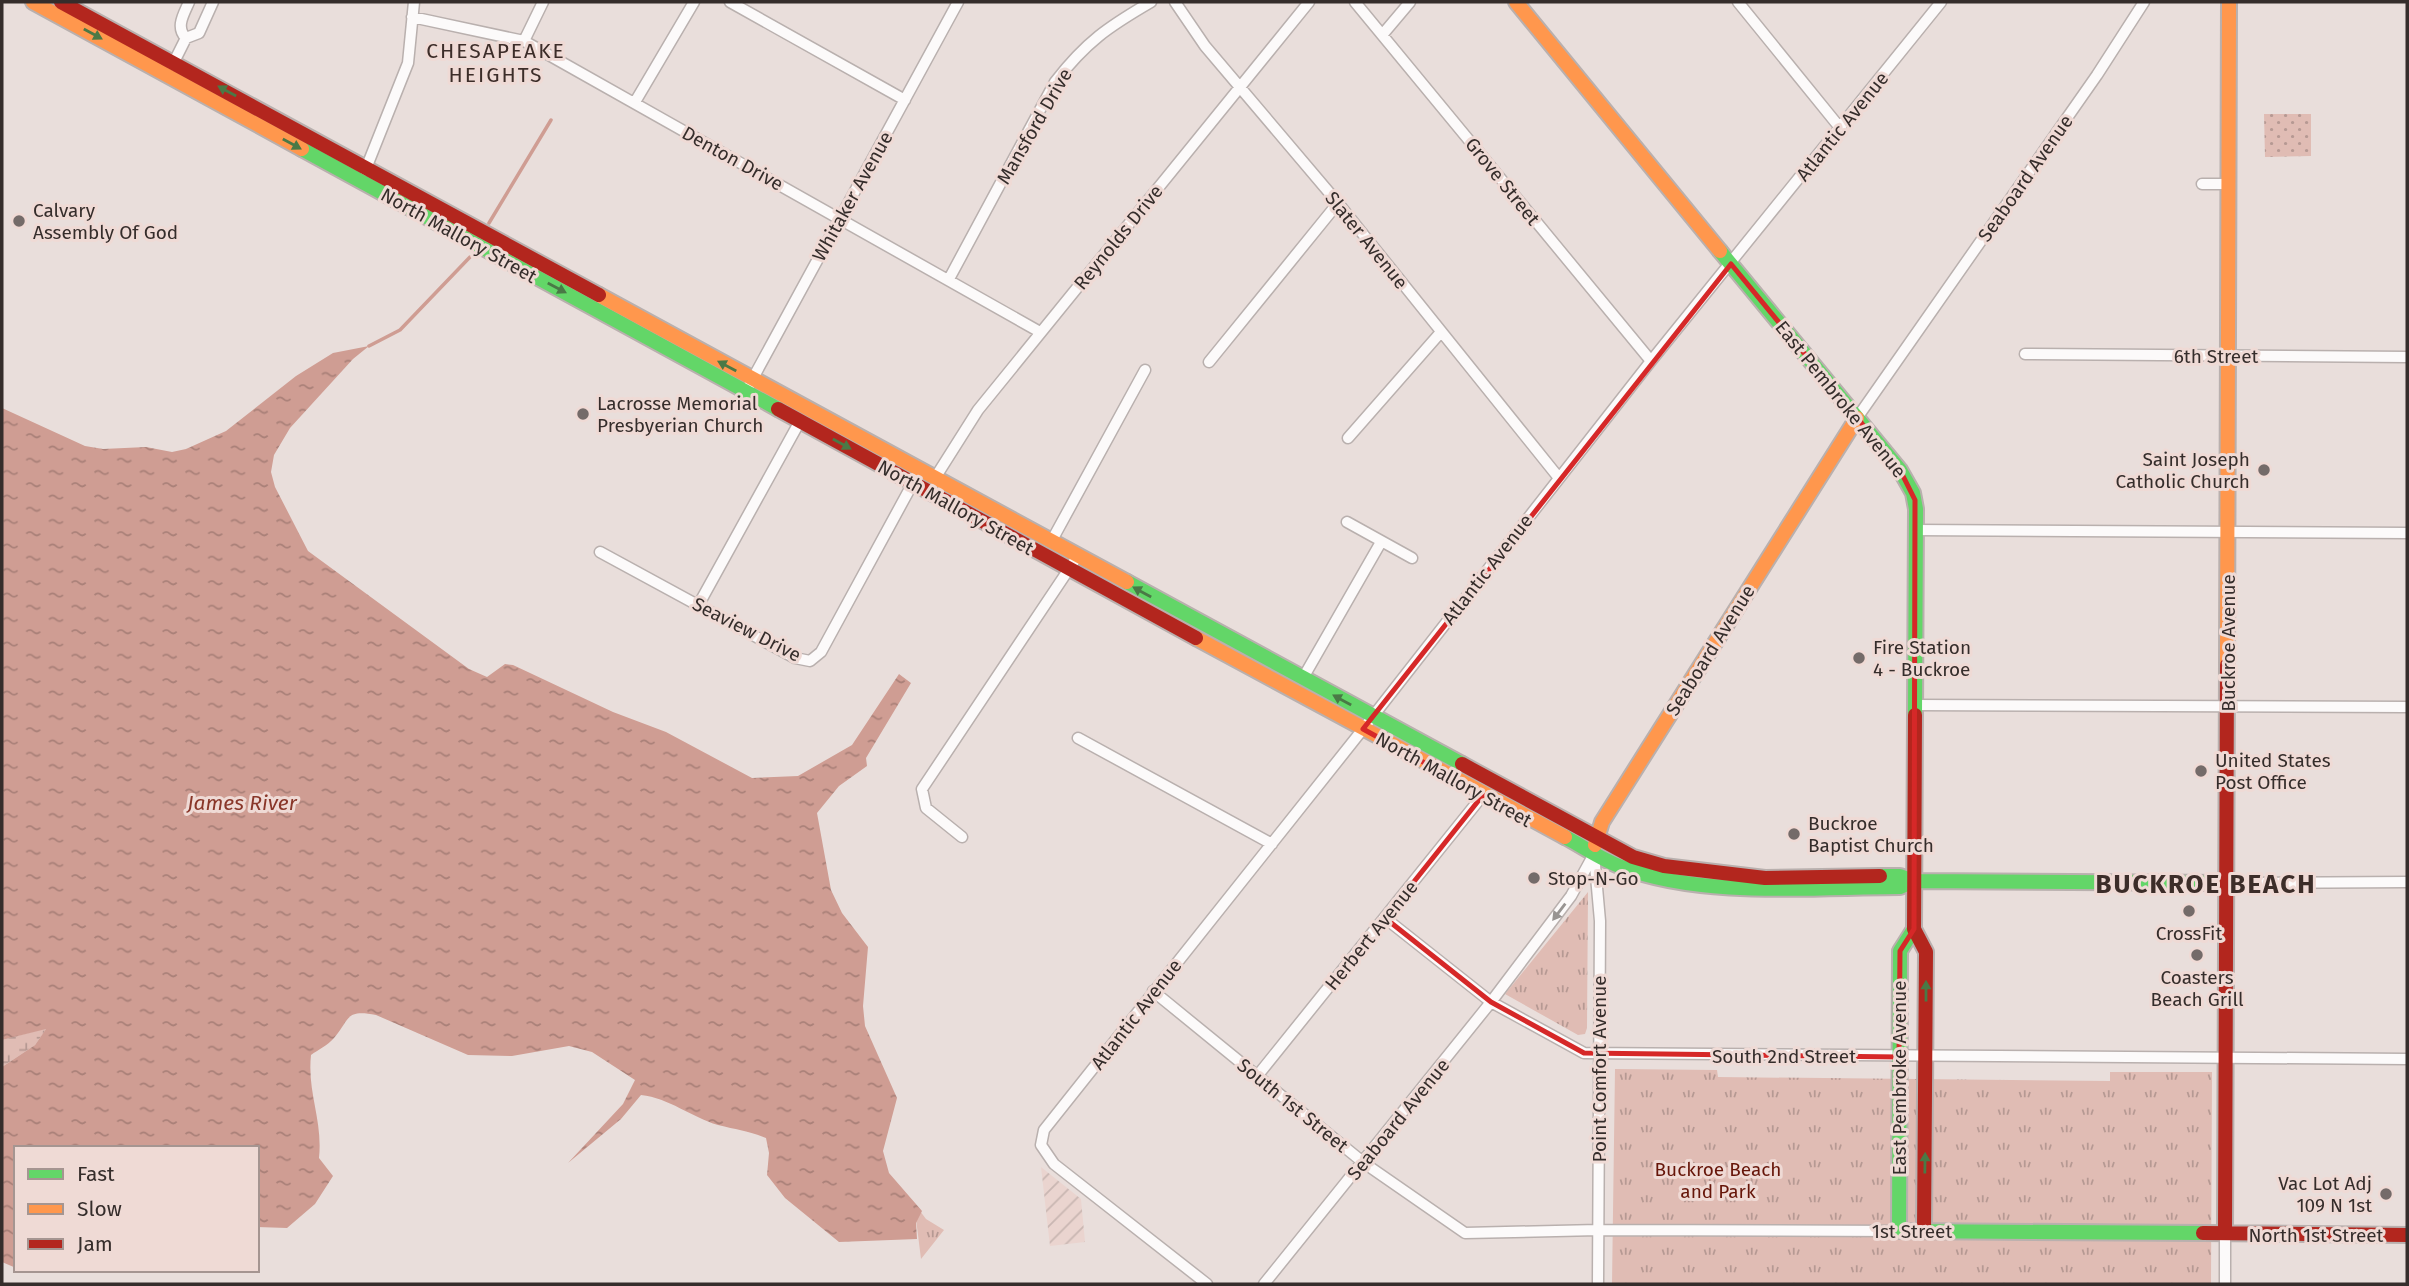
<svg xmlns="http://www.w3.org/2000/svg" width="2409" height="1286" font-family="'Fira Sans',sans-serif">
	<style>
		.industrial { fill: url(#industrial-furrows) }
		.grass { fill: url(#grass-tufts) }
		.wetland { fill: url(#wetland-marsh) }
		.garden { fill: url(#garden-dots) }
		.water { fill: url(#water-ripples) }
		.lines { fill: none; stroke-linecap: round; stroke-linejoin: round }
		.stream { stroke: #cf9d93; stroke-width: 3.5 }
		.street-casing { stroke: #b9b0ae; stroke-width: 13 }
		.fast-casing { stroke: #b9b0ae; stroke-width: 18 }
		.slow-casing { stroke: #b9b0ae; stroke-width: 18 }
		.jam-casing { stroke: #b9b0ae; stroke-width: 18 }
		.street { stroke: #fcfafa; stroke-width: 10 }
		.fast { stroke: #63d668; stroke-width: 14 }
		.slow { stroke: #ff974d; stroke-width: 14 }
		.jam { stroke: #b3261e; stroke-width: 14 }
		.oneway { fill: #4a7946 }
		.oneway2 { fill: #989492 }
		.marked { fill: none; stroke: #d62828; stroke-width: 5; stroke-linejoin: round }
		.poi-dot { fill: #746b69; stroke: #efdad5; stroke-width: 2.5 }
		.labels { text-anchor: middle; stroke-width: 6; stroke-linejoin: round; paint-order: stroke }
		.street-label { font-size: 19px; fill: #352d2b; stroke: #efdad5 }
		.poi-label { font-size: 19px; fill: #352d2b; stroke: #efdad5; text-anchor: start }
		.park-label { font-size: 19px; fill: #661509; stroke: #efdad5 }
		.neighbourhood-label { font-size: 21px; letter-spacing: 2px; fill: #3c2d29; stroke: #efdad5 }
		.water-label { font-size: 21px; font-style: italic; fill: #893629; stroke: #efdad5 }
		.district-label { font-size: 26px; font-weight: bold; letter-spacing: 2px; fill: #3c2d29; stroke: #efdad5 }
	</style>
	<defs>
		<pattern id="industrial-furrows" width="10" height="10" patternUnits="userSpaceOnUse" patternTransform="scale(1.75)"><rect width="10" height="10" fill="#ead4cf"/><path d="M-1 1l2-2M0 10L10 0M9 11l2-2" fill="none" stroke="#c9b6b2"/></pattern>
		<pattern id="grass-tufts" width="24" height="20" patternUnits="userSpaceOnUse" patternTransform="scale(1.75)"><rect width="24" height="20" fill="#e0bcb4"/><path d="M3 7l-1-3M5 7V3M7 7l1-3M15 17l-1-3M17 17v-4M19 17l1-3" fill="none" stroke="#b69993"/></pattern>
		<pattern id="wetland-marsh" width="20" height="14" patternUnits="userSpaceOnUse" patternTransform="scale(1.75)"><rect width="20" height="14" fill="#e0bcb4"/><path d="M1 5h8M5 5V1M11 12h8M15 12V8" fill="none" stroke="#b69993"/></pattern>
		<pattern id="garden-dots" width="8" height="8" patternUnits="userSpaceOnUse" patternTransform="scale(1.75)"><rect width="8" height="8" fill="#e0bcb4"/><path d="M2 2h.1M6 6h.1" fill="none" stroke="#b69993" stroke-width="1.8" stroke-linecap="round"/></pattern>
		<pattern id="water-ripples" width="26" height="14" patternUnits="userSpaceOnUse" patternTransform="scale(1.75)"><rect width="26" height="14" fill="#cf9d93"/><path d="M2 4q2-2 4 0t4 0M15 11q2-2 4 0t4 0" fill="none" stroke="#a98078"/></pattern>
	</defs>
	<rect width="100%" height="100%" fill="#e9dedb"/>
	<path class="industrial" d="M1041 1167 1081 1199 1085 1242 1050 1246Z"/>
	<path class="grass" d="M1588 892 1587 1028 1585 1034 1578 1035 1505 994Z
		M1615 1069 1717 1070 1718 1077 2110 1081V1072H2212L2211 1284H1612Z
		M914 1203 926 1219 944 1230 921 1259Z"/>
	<path class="wetland" d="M47 1028 35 1045 2 1067V1040Z"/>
	<path class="garden" d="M2311 114V156L2265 157 2264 114Z"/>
	<path class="water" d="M369 346 353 359 290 428 274 455 271 472 275 487 308 551 469 669 487 677 505 664 513 665 613 712 666 732 752 778 798 776 852 745 899 674 911 683 866 758 867 766 839 786 817 813 831 890 842 913 868 947 863 1006 865 1026 897 1098 883 1151 889 1173 922 1211 916 1223 917 1239 839 1242 785 1198 767 1175 769 1153 766 1138C746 1130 737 1130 718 1125 691 1117 669 1098 641 1095L621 1119 568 1163 623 1104 635 1080 592 1052 569 1046 512 1056 468 1055 376 1015C344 1009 350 1020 334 1038 328 1045 318 1050 311 1055 307 1093 323 1120 319 1158L333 1176 315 1204 287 1228 257 1227V1148H16V1268L2 1262V1067L35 1045 46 1029 2 1040V408L85 446 103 449 146 447 172 452 186 449 226 431 296 376 333 353Z"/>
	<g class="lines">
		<path class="stream" d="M489 223 551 120
			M369 346 400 330 470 257"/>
		<g class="street-casing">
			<path id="street" d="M730 2 905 100
				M1175 2 1205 46 1338 203 1559 478
				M1355 2 1651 361
				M1738 2 1841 129
				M412 17 524 41 1040 332
				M1383 34 1410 2
				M186 38 199 33 213 2
				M186 38C175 27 184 14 189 2
				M524 41 543 2
				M172 66 186 38
				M635 102 694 2
				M365 171 408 63 414 2
				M2202 184H2230
				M949 279 1055 82C1086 42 1108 27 1151 2
				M2025 354 2407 357
				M1209 362 1338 203
				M746 391 958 2
				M1857 418 2097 75 2144 2
				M1348 438 1441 332
				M935 478 978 410 1309 2
				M1347 522 1412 558
				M1915 530 2407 533
				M1051 542 1145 370
				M600 552 795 658 810 661 821 652 920 470
				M699 604 800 421
				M1303 678 1381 542
				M1915 705 2407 707
				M1078 738 1272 844
				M962 837 926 808 922 789 1077 557
				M1594 854 1600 921 1598 1284
				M2226 883 2407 882
				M1385 918 1491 1002 1584 1053 2407 1059
				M1153 991 1364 1163 1465 1233 1598 1230 1899 1231
				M1258 1075 1483 795
				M1207 1284 1054 1164 1041 1145 1044 1130 1363 729 1651 361 1941 2
				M1264 1284 1491 1002 1571 896 1594 854
				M2225 1284V1233"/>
		</g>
		<g class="fast-casing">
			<path id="fast" d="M302 149 778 409
				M1720 251 1900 470 1913 493 1916 509 1915 715
				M1127 582 1462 764
				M1565 837C1584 847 1602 860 1622 867 1702 898 1815 887 1900 887L1914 881
				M1880 876H1900L1914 881 2226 883
				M1914 929 1900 951 1899 1231 2203 1233"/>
		</g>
		<g class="slow-casing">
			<path id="slow" d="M33 2 302 149
				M1516 2 1720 251
				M599 295 1127 582
				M1196 638 1565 837
				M2227 665 2229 2
				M1595 845 1602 822 1857 418"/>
		</g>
		<g class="jam-casing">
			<path id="jam" d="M61 2 599 295
				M778 409 1196 638
				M1915 715 1914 929 1926 952 1924 1231
				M1462 764 1633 857 1664 866 1765 878 1880 876
				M2203 1233 2407 1235
				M2225 1233 2227 665"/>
		</g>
		<use href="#street" class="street"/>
		<use href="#fast" class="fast"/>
		<use href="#slow" class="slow"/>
		<use href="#jam" class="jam"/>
	</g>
	<defs><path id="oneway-solid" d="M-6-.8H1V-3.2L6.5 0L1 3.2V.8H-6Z" transform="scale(1.75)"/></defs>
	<g class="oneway">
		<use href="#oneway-solid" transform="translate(93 34) rotate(29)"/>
		<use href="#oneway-solid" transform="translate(227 91) rotate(-151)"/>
		<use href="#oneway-solid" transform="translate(292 144) rotate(29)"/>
		<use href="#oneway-solid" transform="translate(557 288) rotate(28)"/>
		<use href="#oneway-solid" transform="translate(727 366) rotate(-152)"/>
		<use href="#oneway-solid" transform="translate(842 444) rotate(29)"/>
		<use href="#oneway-solid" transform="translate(1142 592) rotate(-151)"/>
		<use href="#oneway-solid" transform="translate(1342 700) rotate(-151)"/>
		<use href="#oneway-solid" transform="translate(1926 991) rotate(-90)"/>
		<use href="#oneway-solid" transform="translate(1925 1163) rotate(-89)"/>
	</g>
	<use class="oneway2" href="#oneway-solid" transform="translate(1559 912) rotate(127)"/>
	<path class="marked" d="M1731 264 1900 470 1915 500 1914 929 1900 951 1899 1057 1584 1053 1491 1002 1385 918 1483 795 1363 729Z"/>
	<g class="poi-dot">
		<circle cx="19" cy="221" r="7"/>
		<circle cx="583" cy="414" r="7"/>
		<circle cx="2264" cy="470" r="7"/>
		<circle cx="1859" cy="658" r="7"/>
		<circle cx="2201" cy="771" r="7"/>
		<circle cx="1794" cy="834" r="7"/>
		<circle cx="1534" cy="878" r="7"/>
		<circle cx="2189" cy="911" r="7"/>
		<circle cx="2197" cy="955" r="7"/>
		<circle cx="2386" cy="1194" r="7"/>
	</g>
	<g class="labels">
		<g class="street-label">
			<text transform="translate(1034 126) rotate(-60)" y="7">Mansford Drive</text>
			<text transform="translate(1842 126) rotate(-51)" y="7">Atlantic Avenue</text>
			<text transform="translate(733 158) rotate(29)" y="7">Denton Drive</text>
			<text transform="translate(2025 178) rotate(-55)" y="7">Seaboard Avenue</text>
			<text transform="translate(1503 181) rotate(51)" y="7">Grove Street</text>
			<text transform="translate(852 196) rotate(-61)" y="7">Whitaker Avenue</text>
			<text transform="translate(459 235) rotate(29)" y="7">North Mallory Street</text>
			<text transform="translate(1118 237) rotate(-51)" y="7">Reynolds Drive</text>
			<text transform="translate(1367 240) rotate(51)" y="7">Slater Avenue</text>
			<text x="2216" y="363">6th Street</text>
			<text transform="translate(1841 399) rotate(51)" y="7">East Pembroke Avenue</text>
			<text transform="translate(956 507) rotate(29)" y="7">North Mallory Street</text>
			<text transform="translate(1487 569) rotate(-52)" y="7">Atlantic Avenue</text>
			<text transform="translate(747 629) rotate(27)" y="7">Seaview Drive</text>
			<text transform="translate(2228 643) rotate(-90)" y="7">Buckroe Avenue</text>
			<text transform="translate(1710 650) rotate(-58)" y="7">Seaboard Avenue</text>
			<text transform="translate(1454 779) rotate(29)" y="7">North Mallory Street</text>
			<text transform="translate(1371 935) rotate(-51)" y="7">Herbert Avenue</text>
			<text transform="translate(1136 1014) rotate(-52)" y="7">Atlantic Avenue</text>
			<text x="1784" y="1063">South 2nd Street</text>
			<text transform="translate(1599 1069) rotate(-90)" y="7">Point Comfort Avenue</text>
			<text transform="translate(1899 1078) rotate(-90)" y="7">East Pembroke Avenue</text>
			<text transform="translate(1293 1105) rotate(39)" y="7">South 1st Street</text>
			<text transform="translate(1398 1119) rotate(-51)" y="7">Seaboard Avenue</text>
			<text x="1912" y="1238">1st Street</text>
			<text x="2316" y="1242">North 1st Street</text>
		</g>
		<g class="poi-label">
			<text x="33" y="217">Calvary<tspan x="33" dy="22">Assembly Of God</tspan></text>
			<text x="597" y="410">Lacrosse Memorial<tspan x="597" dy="22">Presbyerian Church</tspan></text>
			<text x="2250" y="466" text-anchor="end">Saint Joseph<tspan x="2250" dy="22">Catholic Church</tspan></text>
			<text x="1873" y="654">Fire Station<tspan x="1873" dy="22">4 - Buckroe</tspan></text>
			<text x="2215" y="767">United States<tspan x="2215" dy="22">Post Office</tspan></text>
			<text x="1808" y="830">Buckroe<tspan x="1808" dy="22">Baptist Church</tspan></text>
			<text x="1548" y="885">Stop-N-Go</text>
			<text x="2189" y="940" text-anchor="middle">CrossFit</text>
			<text x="2197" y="984" text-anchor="middle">Coasters<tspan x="2197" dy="22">Beach Grill</tspan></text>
			<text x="2372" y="1190" text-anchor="end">Vac Lot Adj<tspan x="2372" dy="22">109 N 1st</tspan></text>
		</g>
		<g class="park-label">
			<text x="1718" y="1176">Buckroe Beach<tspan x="1718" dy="22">and Park</tspan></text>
		</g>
		<g class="neighbourhood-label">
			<text x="496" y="58">CHESAPEAKE<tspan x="496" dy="24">HEIGHTS</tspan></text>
		</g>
		<g class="water-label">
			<text x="242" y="810">James River</text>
		</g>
		<g class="district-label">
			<text x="2206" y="893">BUCKROE BEACH</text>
		</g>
	</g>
	<rect width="2409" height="1286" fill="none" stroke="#352d2b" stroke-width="7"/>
	<rect x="14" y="1146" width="245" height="126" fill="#efdad5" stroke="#a59591" stroke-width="2"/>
	<rect x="28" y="1169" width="35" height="10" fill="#63d668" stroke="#a59591" stroke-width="2"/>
	<text x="77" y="1181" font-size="21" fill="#352d2b">Fast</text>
	<rect x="28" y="1204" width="35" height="10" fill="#ff974d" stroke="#a59591" stroke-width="2"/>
	<text x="77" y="1216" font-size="21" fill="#352d2b">Slow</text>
	<rect x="28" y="1239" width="35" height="10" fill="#b3261e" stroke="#a59591" stroke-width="2"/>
	<text x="77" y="1251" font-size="21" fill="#352d2b">Jam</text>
</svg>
